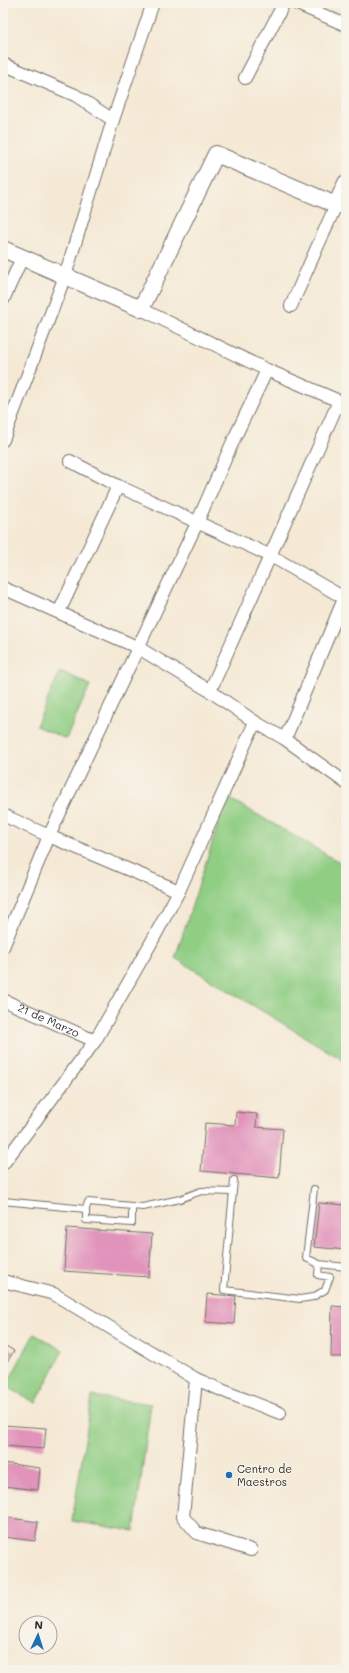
<svg xmlns="http://www.w3.org/2000/svg" width="349" height="1673" font-family="Mali,sans-serif">
	<style>
		.grass { fill: #90ce84; stroke: #5e7c58 }
		.building { fill: #e193bb }
		.lines { fill: none; stroke-linecap: round; stroke-linejoin: round }
		.service-casing { stroke: #726e66; stroke-width: 8 }
		.minor-casing { stroke: #726e66; stroke-width: 14 }
		.tertiary-casing { stroke: #726e66; stroke-width: 18 }
		.service { stroke: #fff; stroke-width: 6 }
		.minor { stroke: #fff; stroke-width: 12 }
		.tertiary { stroke: #fff; stroke-width: 16 }
		.poi-dot { fill: #1f6fb2; stroke: #f7f3e8; stroke-width: 1.5 }
		.labels { text-anchor: middle; stroke-width: 3; stroke-linejoin: round; paint-order: stroke }
		.street-label { font-size: 11px; fill: #2b2b2b; stroke: #f7f3e8 }
		.poi-label { font-size: 11px; fill: #2b2b2b; stroke: #f7f3e8; text-anchor: start }
	</style>
	<rect width="100%" height="100%" fill="#f7f3e8"/>
	<filter id="ink" filterUnits="userSpaceOnUse"><feTurbulence type="fractalNoise" baseFrequency=".025" numOctaves="2"/><feDisplacementMap in="SourceGraphic" scale="8" xChannelSelector="R" yChannelSelector="G"/><feConvolveMatrix kernelMatrix="1 2 1 2 8 2 1 2 1" color-interpolation-filters="sRGB"/></filter>
	<filter id="wash" filterUnits="userSpaceOnUse"><feTurbulence type="fractalNoise" baseFrequency=".012" numOctaves="4" result="noise"/><feDisplacementMap in="SourceGraphic" scale="16" xChannelSelector="R" yChannelSelector="G"/><feGaussianBlur stdDeviation="0.9" result="paint"/><feColorMatrix in="noise" values="0 0 0 0 0 0 0 0 0 0 0 0 0 0 0 0 0 1.4 0 .05"/><feComposite in="paint" operator="in"/></filter>
	<g filter="url(#wash)">
		<rect width="100%" height="100%" fill="#f5e9d5"/>
		<path class="grass" d="M60 671 90 685 66 739 36 726Z
			M227 797 346 866V1062L175 958Z
			M34 1334 63 1350 36 1403 6 1386Z
			M92 1396 151 1404 134 1531 72 1521Z"/>
		<g id="blocks">
			<path class="building" d="M236 1112 257 1114 256 1127 283 1129 279 1178 201 1171 205 1123 235 1125Z
				M319 1203 346 1205V1250L314 1247Z
				M67 1228 152 1234 149 1277 64 1271Z
				M207 1294 236 1296 234 1324 205 1322Z
				M332 1306 346 1307V1357H331Z
				M3 1344 14 1351 6 1363 3 1361Z
				M3 1425 46 1428 44 1449 3 1446Z
				M3 1463 40 1468 38 1490 3 1486Z
				M3 1517 38 1522 35 1541 3 1537Z"/>
		</g>
	</g>
	<g filter="url(#ink)">
		<use href="#blocks" fill-opacity="0" stroke="#726e66" stroke-width="1"/>
		<g class="lines">
			<g class="service-casing">
				<path id="service" d="M234 1180 224 1290 300 1299 313 1297 325 1290 330 1277 318 1275 319 1264
					M314 1189 306 1258 319 1264 346 1267
					M3 1201 86 1209 88 1202 143 1207 180 1199 201 1191 233 1192
					M86 1209V1220L132 1223V1206"/>
			</g>
			<g class="minor-casing">
				<g id="minor">
					<path d="M295 3 346 25"/>
					<path d="M3 64 75 95 113 120"/>
					<path d="M245 78 284 3"/>
					<path d="M3 300 22 258"/>
					<path d="M291 306 336 205 346 209"/>
					<path d="M141 309 267 370 346 404"/>
					<path d="M3 440 65 276 113 120 153 3"/>
					<path d="M70 461 118 486 271 556 346 599"/>
					<path d="M3 588 137 647 210 691 255 722 285 739 346 783"/>
					<path d="M59 612 118 486"/>
					<path d="M210 691 339 401"/>
					<path d="M285 739 346 594"/>
					<path d="M3 815 49 836 179 891"/>
					<path d="M3 947 49 836 197 523 234 439 267 370"/>
					<path id="s1" d="M3 1000 95 1041"/>
					<path d="M3 1164 95 1041 151 943 179 891 255 722"/>
					<path d="M3 1281 54 1294 196 1379 231 1394 280 1413"/>
					<path d="M196 1379 183 1517 197 1533 251 1550"/>
				</g>
			</g>
			<g class="tertiary-casing">
				<path id="tertiary" d="M3 249 141 309 216 154 336 205 346 183"/>
			</g>
			<use href="#service" class="service"/>
			<use href="#minor" class="minor"/>
			<use href="#tertiary" class="tertiary"/>
		</g>
	</g>
	<circle class="poi-dot" cx="229" cy="1475" r="4"/>
	<g class="labels">
		<g class="street-label">
			<text dy="4" stroke="none"><textPath href="#s1" startOffset="50">21 de Marzo</textPath></text>
		</g>
		<g class="poi-label">
			<text x="237" y="1473">Centro de<tspan x="237" dy="13">Maestros</tspan></text>
		</g>
	</g>
	<rect width="349" height="1673" fill="none" stroke="#f7f3e8" stroke-width="16"/>
	<g transform="translate(38 1635) rotate(4)"><circle r="19" fill="#f7f3e8" stroke="#a5a39c"/>
	<path d="M0-3L7 15L0 10L-7 15Z" fill="#1f6fb2"/>
	<text y="-6" font-size="11" font-weight="bold" text-anchor="middle" fill="#2b2b2b">N</text>
	</g>
</svg>
